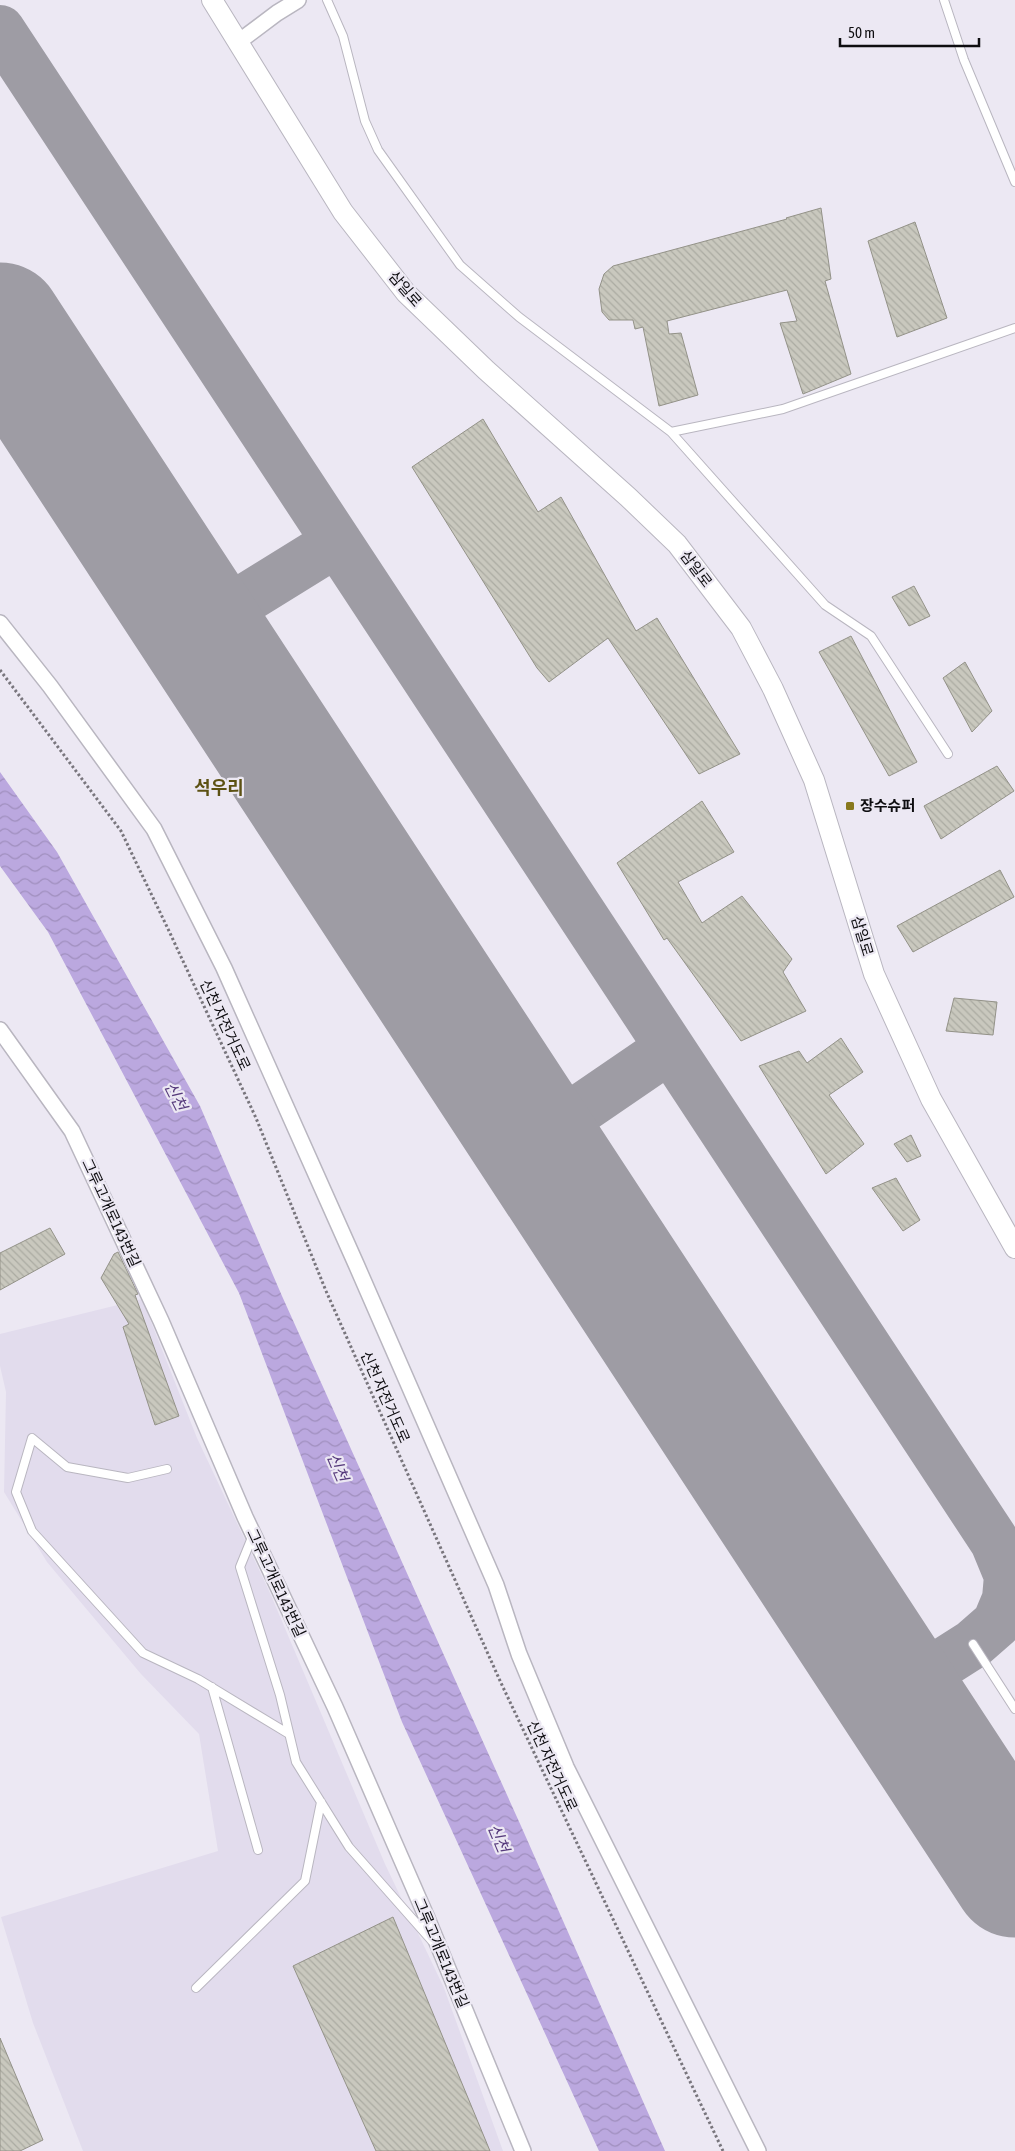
<svg xmlns="http://www.w3.org/2000/svg" width="1015" height="2151" font-family="'Asap Condensed','Noto Sans KR',sans-serif">
	<style>
		.built { fill: #e2dced }
		.water { fill: url(#water-waves) }
		.lines { fill: none; stroke-linecap: round; stroke-linejoin: round }
		.taxiway { stroke: #9e9ca4; stroke-width: 50 }
		.runway { stroke: #9e9ca4; stroke-width: 125 }
		.building { fill: url(#building-back-hatch); stroke: #939288 }
		.lane-casing { stroke: #b9b6c0; stroke-width: 10 }
		.street-casing { stroke: #b9b6c0; stroke-width: 18 }
		.secondary-casing { stroke: #b9b6c0; stroke-width: 22 }
		.path { stroke: #78757c; stroke-width: 3; stroke-dasharray: 2.5 2.5; stroke-linecap: butt }
		.lane { stroke: #fff; stroke-width: 8 }
		.street { stroke: #fff; stroke-width: 15 }
		.secondary { stroke: #fff; stroke-width: 20 }
		.poi-dot { fill: #88781d; stroke: #ece8f3; stroke-width: 2 }
		.labels { text-anchor: middle; stroke-width: 4.5; stroke-linejoin: round; paint-order: stroke }
		.street-label { font-size: 15px; fill: #0e0d10; stroke: #ece8f3 }
		.poi-label { font-size: 15px; font-weight: bold; fill: #0e0d10; stroke: #ece8f3; text-anchor: start }
		.water-label { font-size: 16px; font-style: italic; fill: #55397b; stroke: #ece8f3 }
		.quarter-label { font-size: 18px; font-weight: bold; fill: #5c5113; stroke: #ece8f3 }
	</style>
	<defs>
		<pattern id="water-waves" width="16" height="10" patternUnits="userSpaceOnUse" patternTransform="scale(1.25)"><rect width="16" height="10" fill="#bba8df"/><path d="M0 5q4-4 8 0t8 0" fill="none" stroke="#a08fbe"/></pattern>
		<pattern id="building-back-hatch" width="6" height="6" patternUnits="userSpaceOnUse" patternTransform="scale(1.25)"><rect width="6" height="6" fill="#c9c8be"/><path d="M-1 5l2 2M0 0l6 6M5-1l2 2" fill="none" stroke="#ababa2"/></pattern>
	</defs>
	<rect width="100%" height="100%" fill="#ece8f3"/>
	<path class="built" d="M142 1299 197 1438 270 1593 385 1864 444 1988 503 2151H83L33 2023 1 1917 218 1851 199 1734 141 1674 47 1562 4 1492 6 1392 0 1366V1334Z"/>
	<path class="water" d="M0 772 57 852 200 1106 282 1296 521 1826 665 2151H599L402 1722 239 1293 48 932 0 866Z"/>
	<g class="lines">
		<path class="taxiway" d="M0 30 995 1542 1009 1576 1007 1599 997 1623 973 1644 896 1693
			M198 628 337 542
			M534 1141 670 1048"/>
		<path class="runway" d="M0 325 1015 1875"/>
	</g>
	<path class="building" d="M821 208 831 279 825 281 851 374 803 394 780 323 797 321 787 290 667 321 669 334 681 333 698 395 659 406 643 327 635 329 633 320H609L602 312 599 289 604 274 613 266 787 219 786 218Z
		M915 222 947 318 897 337 868 241Z
		M483 419 538 512 561 497 636 631 657 618 740 754 699 774 608 638 549 682 537 668 412 467Z
		M914 586 930 616 909 626 892 597Z
		M851 636 917 762 889 776 819 652Z
		M965 662 992 711 972 732 943 678Z
		M997 766 1014 791 941 839 924 806Z
		M702 801 734 852 678 882 702 923 742 896 792 959 783 972 806 1011 741 1041 667 938 664 940 617 863Z
		M1000 870 1014 897 913 952 897 926Z
		M954 998 997 1002 993 1035 946 1031Z
		M841 1038 863 1072 829 1095 864 1144 826 1174 759 1066 799 1051 807 1063Z
		M911 1135 921 1156 907 1162 894 1144Z
		M896 1178 920 1220 903 1231 872 1188Z
		M50 1228 65 1254 0 1290V1253Z
		M118 1252 138 1294 135 1295 179 1416 155 1425 123 1327 129 1324 101 1278 114 1254Z
		M393 1917 490 2151H376L293 1966Z
		M0 2038 43 2140 20 2151H0Z"/>
	<g class="lines">
		<g class="lane-casing">
			<path id="lane" d="M327 0 343 36 365 121 378 150 460 265 519 317 671 432 783 409 1015 328
				M944 0 964 60 1015 182
				M671 432 825 605 871 636 948 754
				M167 1469 128 1478 67 1467 32 1438 16 1492 32 1531 143 1653 198 1679 289 1734
				M253 1535 240 1567 280 1695 296 1762 349 1847 432 1941
				M973 1644 1015 1709
				M212 1687 258 1850
				M196 1988 305 1881 321 1802"/>
		</g>
		<g class="street-casing">
			<path id="street" d="M237 43 277 13 298 0
				M0 623 50 686 154 829 224 968 356 1264 496 1585 519 1654 566 1767 758 2151
				M0 1030 72 1131 161 1321 245 1517 335 1707 427 1918 523 2151"/>
		</g>
		<g class="secondary-casing">
			<path id="secondary" d="M212 0 343 212 406 293 486 370 628 497 677 544 741 628 773 689 814 780 874 974 931 1099 1015 1248"/>
		</g>
		<path class="path" d="M0 670 121 831 169 931 256 1118 326 1291 501 1683 723 2151"/>
		<use href="#lane" class="lane"/>
		<use href="#street" class="street"/>
		<use href="#secondary" class="secondary"/>
	</g>
	<rect class="poi-dot" x="845" y="801" width="10" height="10" rx="2.5"/>
	<g class="labels">
		<g class="street-label">
			<text transform="translate(405 289) rotate(49)" y="5">삼일로</text>
			<text transform="translate(696 569) rotate(53)" y="5">삼일로</text>
			<text transform="translate(862 936) rotate(73)" y="5">삼일로</text>
			<text transform="translate(225 1025) rotate(65)" y="5">신천 자전거도로</text>
			<text transform="translate(111 1213) rotate(65)" y="5">그루고개로143번길</text>
			<text transform="translate(385 1397) rotate(66)" y="5">신천 자전거도로</text>
			<text transform="translate(276 1583) rotate(65)" y="5">그루고개로143번길</text>
			<text transform="translate(552 1766) rotate(65)" y="5">신천 자전거도로</text>
			<text transform="translate(441 1953) rotate(67)" y="5">그루고개로143번길</text>
		</g>
		<g class="poi-label">
			<text x="860" y="811">장수슈퍼</text>
		</g>
		<g class="water-label">
			<text transform="translate(176 1096) rotate(63)" y="6">신천</text>
			<text transform="translate(338 1467) rotate(67)" y="6">신천</text>
			<text transform="translate(499 1838) rotate(67)" y="6">신천</text>
		</g>
		<g class="quarter-label">
			<text x="219" y="794">석우리</text>
		</g>
	</g>
	<path d="M840 38v8h139v-8" fill="none" stroke="#0e0d10" stroke-width="2.5"/>
	<text x="848" y="38" font-size="15" fill="#0e0d10" stroke="#ece8f3" stroke-width="4" paint-order="stroke">50 m</text>
</svg>
